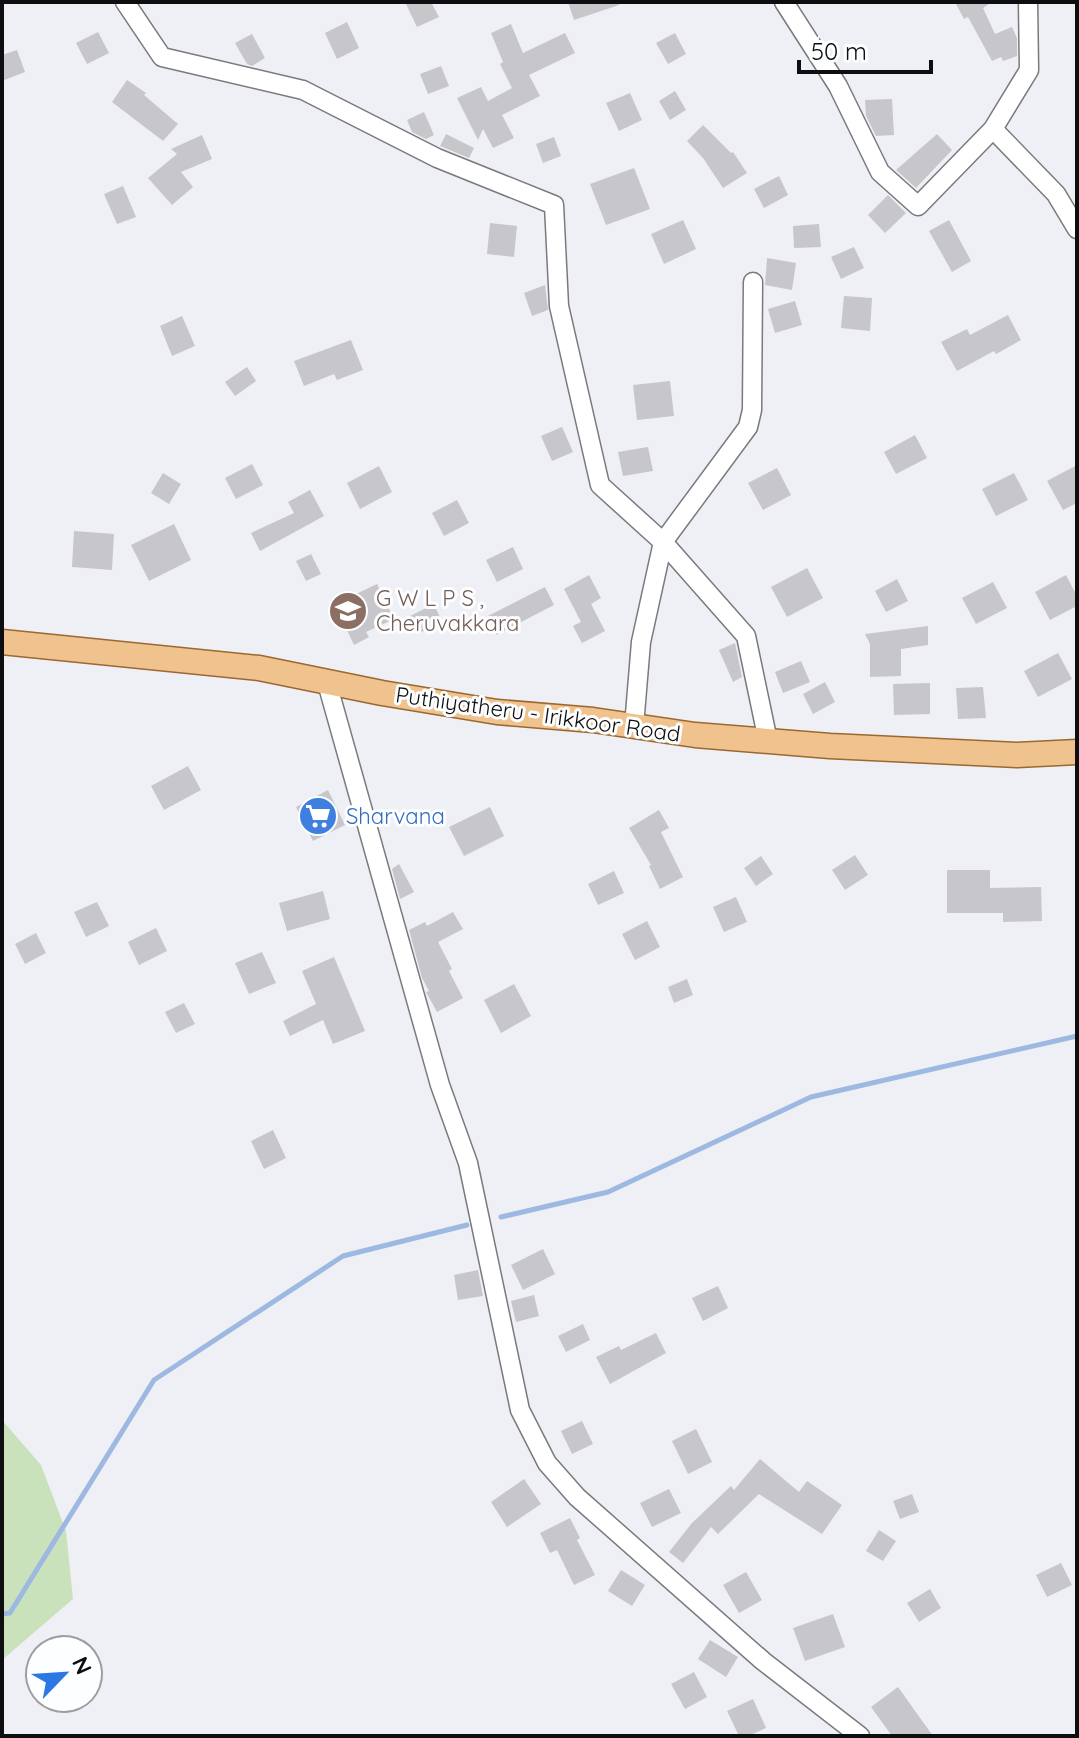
<svg xmlns="http://www.w3.org/2000/svg" width="1079" height="1738" font-family="Quicksand,sans-serif">
	<style>
		.green { fill: #c9e2bb }
		.lines { fill: none; stroke-linecap: round; stroke-linejoin: round }
		.stream { stroke: #9db8e1; stroke-width: 5 }
		.building { fill: #c6c6cb }
		.minor-casing { stroke: #797a7e; stroke-width: 21 }
		.major-casing { stroke: #9a6830; stroke-width: 27 }
		.minor { stroke: #fff; stroke-width: 18 }
		.major { stroke: #f0c28e; stroke-width: 24 }
		.labels { text-anchor: middle; stroke-width: 6; stroke-linejoin: round; paint-order: stroke }
		.education-label { font-size: 22px; fill: #785e54; stroke: #fdfeff; text-anchor: start }
		.street-label { font-size: 22px; fill: #0e0e10; stroke: #fdfeff }
		.shop-label { font-size: 22px; fill: #366cbe; stroke: #fdfeff; text-anchor: start }
	</style>
	<rect width="100%" height="100%" fill="#eff0f5"/>
	<path class="green" d="M2 1420 41 1465 66 1531 73 1599 2 1660Z"/>
	<g class="lines">
		<path class="stream" d="M501 1217 608 1192 811 1097 1077 1036
			M2 1614 10 1613 154 1380 343 1256 467 1225"/>
	</g>
	<path class="building" d="M405 2H431L439 17 417 27Z
		M568 2H618L619 5 574 20Z
		M955 2H992L983 8 995 34 1012 27 1017 38V56L1003 61 1001 57 992 61 968 17 964 19Z
		M347 22 359 48 337 59 325 33Z
		M511 24 523 53 565 33 575 53 529 75 540 96 502 115 514 138 493 148 483 129 478 140 457 98 481 87 488 101 512 88 500 64 503 62 491 33Z
		M98 32 109 53 87 64 76 43Z
		M675 33 686 54 668 64 656 43Z
		M252 34 265 58 252 66 247 64 235 43Z
		M17 50 25 72 2 81V55Z
		M441 66 449 86 428 94 420 74Z
		M127 80 146 93 144 95 178 124 163 141 112 102Z
		M675 91 686 110 670 120 659 101Z
		M630 93 642 120 619 131 606 103Z
		M892 99 894 135 876 136 866 116 865 100Z
		M424 112 434 135 426 139 412 132 407 120Z
		M703 125 731 153 733 152 747 173 723 188 703 158 687 141Z
		M446 134 474 148 469 158 440 146Z
		M937 134 952 150 916 188 896 170Z
		M202 135 212 159 181 172 193 187 172 205 148 178 177 154 171 149Z
		M554 137 561 156 543 163 536 144Z
		M634 168 650 209 606 225 590 184Z
		M779 176 788 195 764 208 754 189Z
		M123 186 136 217 117 224 104 194Z
		M888 195 906 213 885 233 868 215Z
		M683 220 696 249 664 264 651 234Z
		M949 220 971 261 952 272 929 231Z
		M490 223 517 226 514 257 487 254Z
		M819 224 821 247 794 248 793 226Z
		M854 247 864 268 841 279 831 257Z
		M767 258 796 263 792 290 765 285Z
		M545 285 548 310 532 316 524 293Z
		M844 296 872 298 870 331 841 328Z
		M795 301 802 325 775 333 768 309Z
		M1008 315 1021 340 996 354 994 351 957 371 941 342 967 329 970 335Z
		M182 316 195 346 172 356 160 326Z
		M351 340 363 370 337 380 334 374 304 386 294 361Z
		M247 367 256 381 235 396 225 382Z
		M670 381 674 416 637 420 633 385Z
		M562 427 573 452 552 461 541 436Z
		M915 435 927 458 896 474 884 452Z
		M648 447 653 471 623 476 618 452Z
		M252 464 263 485 236 499 225 478Z
		M1077 465V503L1063 510 1047 481Z
		M379 466 392 492 360 509 347 483Z
		M777 468 791 495 763 510 748 483Z
		M163 473 181 484 169 504 151 493Z
		M1014 473 1028 500 996 516 982 489Z
		M310 490 324 516 260 551 251 533 294 513 288 502Z
		M457 500 469 523 444 536 432 513Z
		M174 524 191 560 149 581 131 545Z
		M74 531 114 534 112 570 72 567Z
		M513 547 523 569 497 582 486 560Z
		M311 554 321 574 306 581 296 561Z
		M807 568 823 598 787 617 771 587Z
		M589 575 601 598 591 604 605 631 582 643 573 626 581 622 564 589Z
		M1066 575 1077 596V606L1050 620 1035 592Z
		M897 579 908 601 886 612 875 591Z
		M993 582 1007 608 976 624 962 598Z
		M377 584 394 619 366 632 369 637 354 645 344 624 364 614 354 595Z
		M545 587 554 605 496 635 488 616Z
		M434 604 442 622 417 634 408 617Z
		M928 626V645L901 649V676L870 677V644L865 634Z
		M735 643 742 677 733 682 719 650Z
		M1058 653 1072 679 1038 697 1024 671Z
		M801 661 810 682 783 693 775 672Z
		M825 682 835 702 813 714 803 694Z
		M930 683V714L894 715 893 684Z
		M983 687 986 718 958 719 956 688Z
		M188 766 201 790 164 810 151 786Z
		M328 790 345 825 313 841 296 807Z
		M490 807 504 836 464 856 449 827Z
		M659 810 669 828 661 832 683 877 660 889 649 866 651 865 629 828Z
		M855 855 868 875 845 890 832 870Z
		M761 856 773 874 756 886 744 868Z
		M399 864 414 892 400 899 392 869Z
		M947 870H990V888L1041 887 1042 921 1003 922V913H947Z
		M614 871 624 893 598 905 588 884Z
		M323 891 330 919 287 931 279 903Z
		M736 897 747 922 724 932 713 907Z
		M97 902 109 926 86 937 74 912Z
		M453 912 463 929 438 942 452 969 449 971 463 998 437 1012 426 992 429 991 422 978 409 930 425 922 427 926Z
		M647 921 660 947 635 960 622 934Z
		M156 928 167 951 139 965 128 942Z
		M36 933 46 953 25 964 15 944Z
		M262 952 276 983 249 994 235 963Z
		M334 957 365 1031 333 1044 323 1020 290 1036 283 1021 316 1004 302 971Z
		M687 979 693 995 674 1003 668 987Z
		M514 984 531 1016 501 1033 484 1000Z
		M184 1003 195 1024 176 1033 165 1012Z
		M273 1130 286 1158 264 1169 251 1141Z
		M543 1249 555 1274 523 1290 511 1265Z
		M478 1270 483 1296 458 1300 454 1275Z
		M718 1286 728 1308 703 1321 692 1298Z
		M534 1295 539 1316 516 1322 511 1301Z
		M583 1324 590 1340 566 1352 558 1336Z
		M656 1333 666 1353 610 1384 596 1357 619 1346 621 1350Z
		M582 1421 593 1444 572 1454 561 1431Z
		M696 1429 712 1462 688 1474 672 1441Z
		M760 1459 799 1492 807 1481 842 1505 822 1534 759 1494 718 1534 711 1527 683 1563 669 1552 692 1523 731 1486 734 1490Z
		M524 1479 541 1504 507 1527 491 1502Z
		M669 1489 681 1513 652 1527 640 1503Z
		M912 1494 919 1512 900 1519 893 1501Z
		M570 1518 580 1538 577 1540 595 1575 574 1585 557 1550 550 1553 540 1533Z
		M879 1530 896 1541 883 1561 866 1551Z
		M1061 1563 1072 1585 1047 1597 1036 1575Z
		M621 1570 645 1585 632 1606 608 1591Z
		M746 1572 762 1600 739 1613 723 1585Z
		M930 1589 941 1608 919 1622 907 1603Z
		M833 1614 845 1647 805 1661 793 1628Z
		M710 1640 738 1657 726 1677 698 1659Z
		M694 1672 707 1697 685 1709 671 1684Z
		M898 1687 933 1736H892L871 1707Z
		M753 1699 766 1728 748 1736H739L727 1711Z"/>
	<g class="lines">
		<g class="minor-casing">
			<path id="minor" d="M125 2 162 57 303 90 437 158 554 205 559 306 600 485 663 542 746 636 768 741
				M784 2 838 86 880 172 918 206 993 129 1029 70 1028 2
				M993 129 1056 194 1077 229
				M327 683 440 1085 468 1163 520 1410 547 1463 577 1497 763 1661 860 1736
				M634 726 641 642 663 542 748 427 752 410 753 282"/>
		</g>
		<g class="major-casing">
			<path id="major" d="M2 642 259 668 382 693 497 712 593 720 695 735 830 746 1017 755 1077 752"/>
		</g>
		<use href="#minor" class="minor"/>
		<use href="#major" class="major"/>
	</g>
	<defs>
		<g id="school-disc" transform="scale(2)"><circle r="9.5" fill="#8d6e63" stroke="#fdfeff"/><path d="M0-5L7-2L0 1L-7-2ZM-4 1L0 2.5L4 1V4Q0 6-4 4Z" fill="#fff"/></g>
		<g id="supermarket-disc" transform="scale(2)"><circle r="9.5" fill="#3f7fe0" stroke="#fdfeff"/><path d="M-6-5.5h2.5l.6 2H6L4.5 2H-2.5L-4.4-4H-6ZM-1.5 3.2a1.3 1.3 0 1 0 .1 0ZM3 3.2a1.3 1.3 0 1 0 .1 0Z" fill="#fff"/></g>
	</defs>
	<g fill-rule="evenodd">
		<use href="#school-disc" x="348" y="611"/>
		<use href="#supermarket-disc" x="318" y="816"/>
	</g>
	<g class="labels">
		<g class="education-label">
			<text x="376" y="606">G W L P S ,<tspan x="376" dy="25">Cheruvakkara</tspan></text>
		</g>
		<g class="street-label">
			<text transform="translate(538 714) rotate(8)" y="8">Puthiyatheru - Irikkoor Road</text>
		</g>
		<g class="shop-label">
			<text x="346" y="824">Sharvana</text>
		</g>
	</g>
	<rect width="1079" height="1738" fill="none" stroke="#0e0e10" stroke-width="8"/>
	<g transform="translate(64 1674) rotate(65)"><circle r="38" fill="#fdfeff" stroke="#9d9e9f" stroke-width="2"/>
	<path d="M0-6L14 30L0 20L-14 30Z" fill="#2978e3"/>
	<text y="-12" font-size="22" font-weight="bold" text-anchor="middle" fill="#0e0e10">N</text>
	</g>
	<path d="M799 60v12h132v-12" fill="none" stroke="#0e0e10" stroke-width="4"/>
	<text x="811" y="60" font-size="24" fill="#0e0e10" stroke="#fdfeff" stroke-width="6" paint-order="stroke">50 m</text>
</svg>
